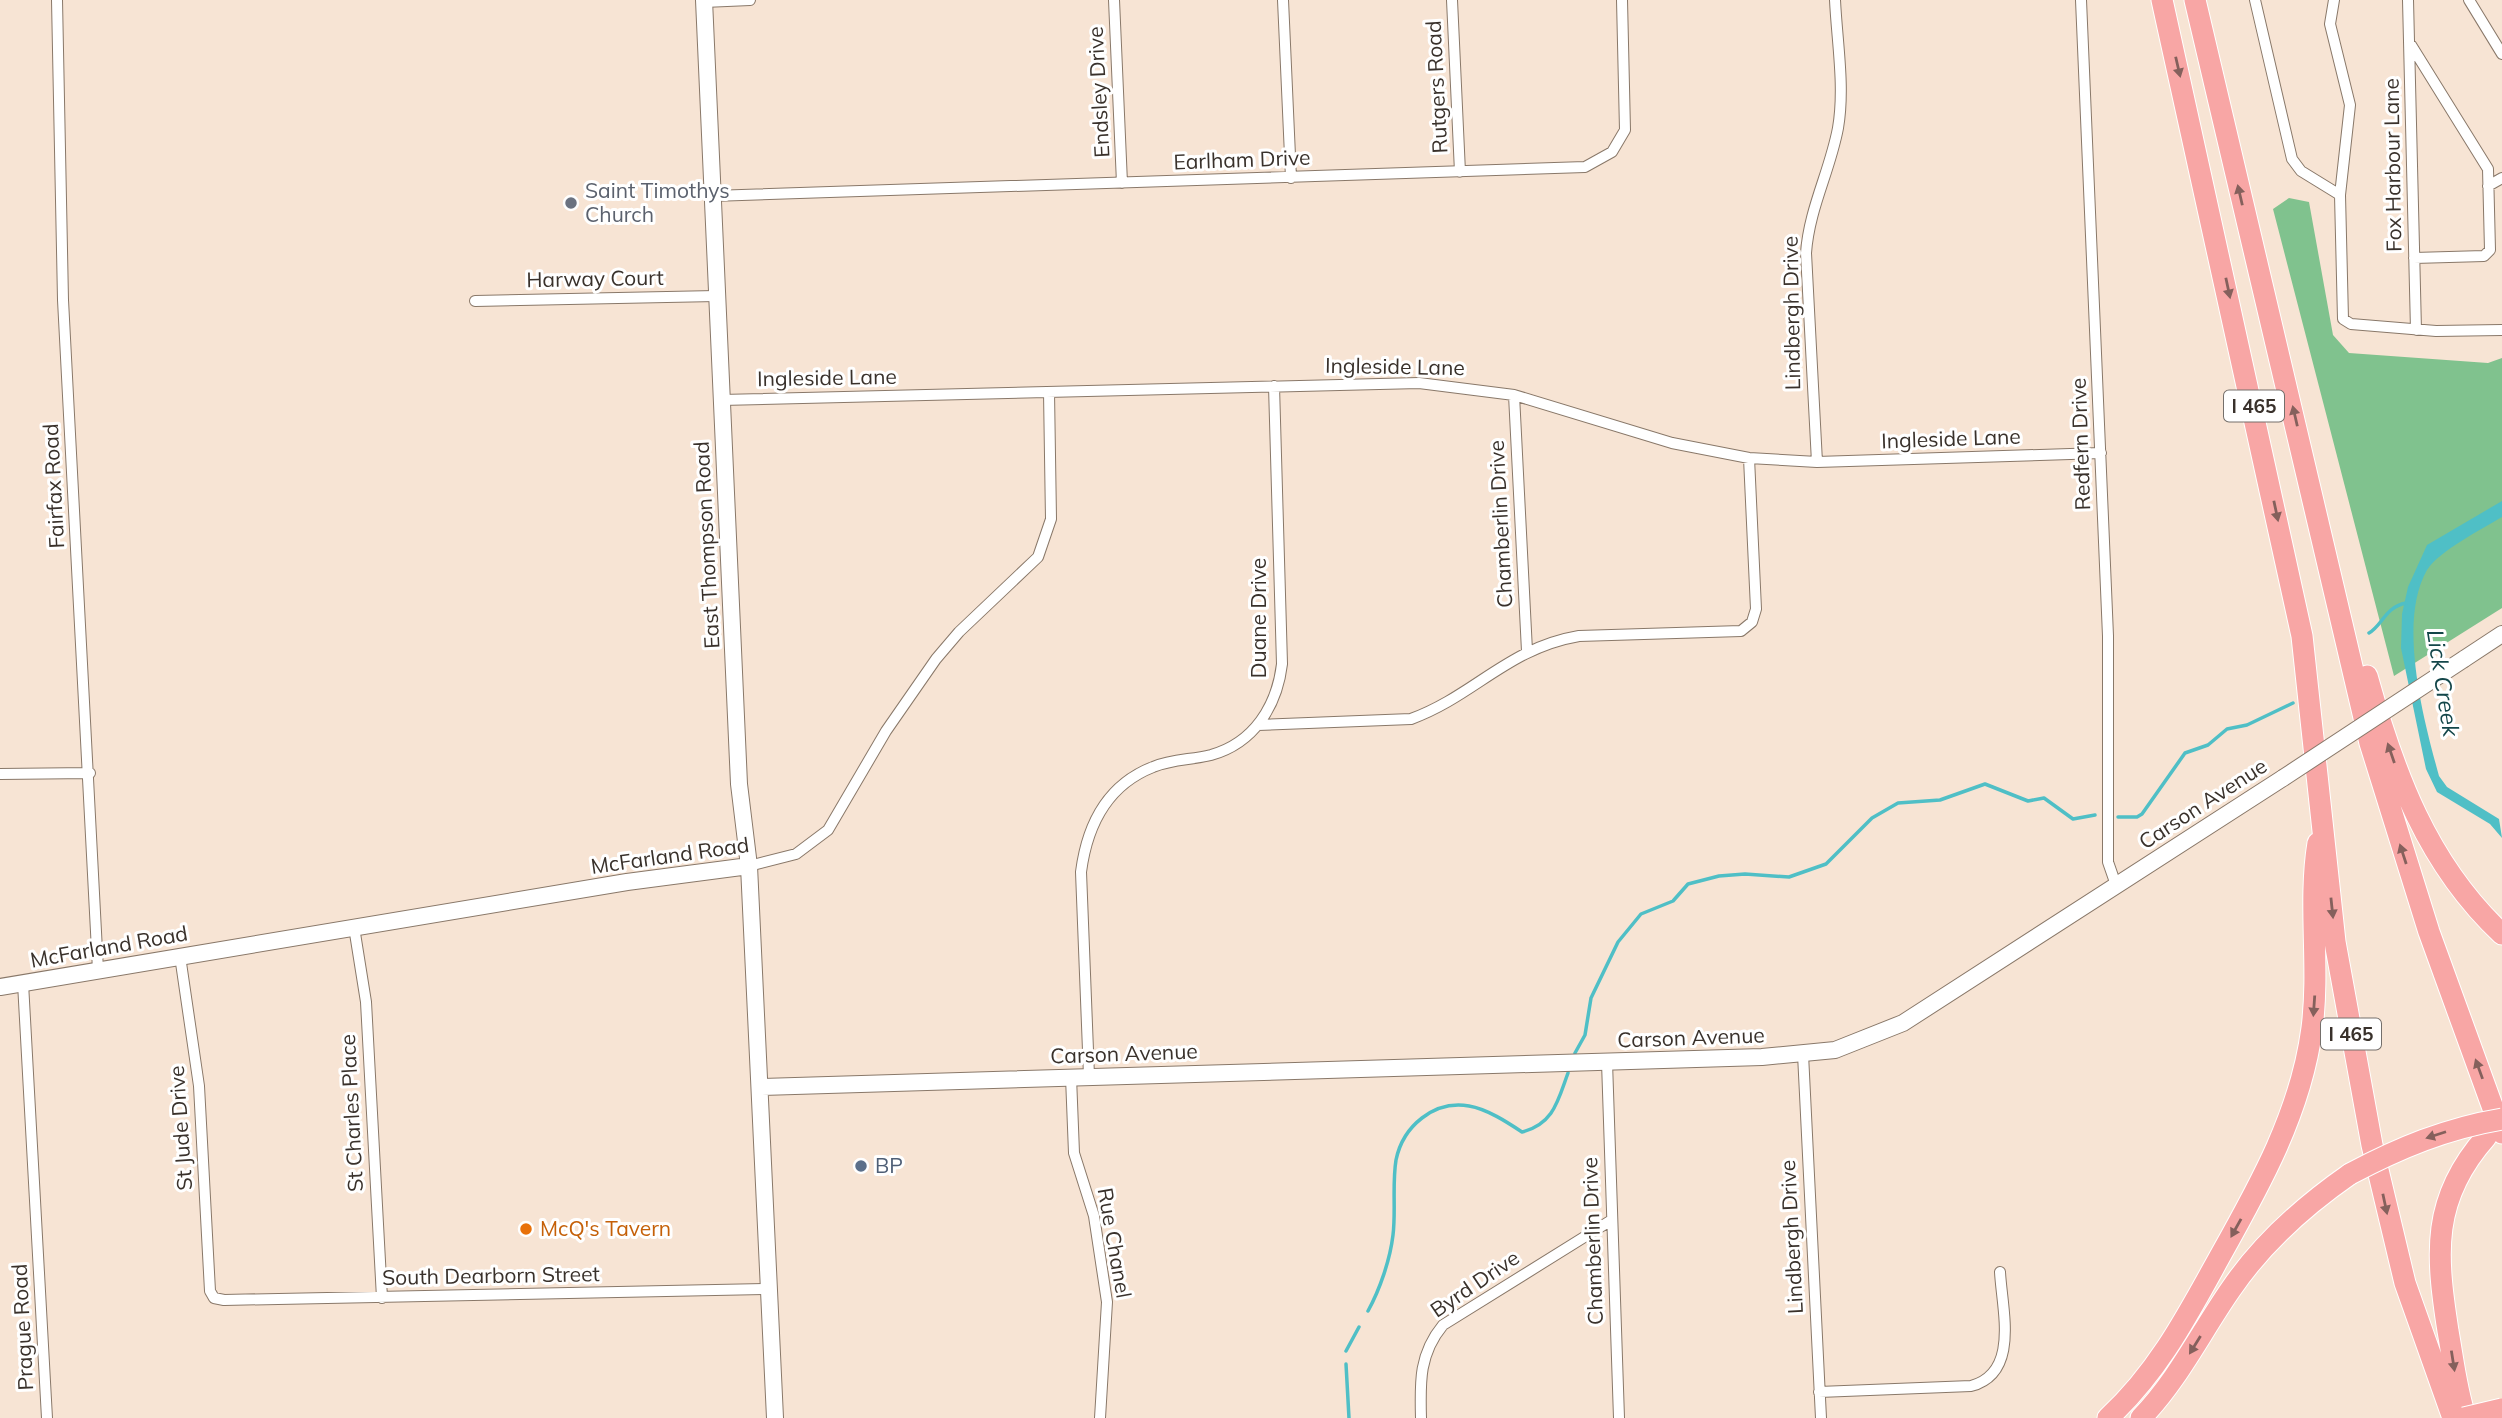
<svg xmlns="http://www.w3.org/2000/svg" width="2502" height="1418" font-family="Mulish,sans-serif">
	<style>
		.forest { fill: #80c28e }
		.water { fill: #4fbfc6 }
		.lines { fill: none; stroke-linecap: round; stroke-linejoin: round }
		.stream { stroke: #4fbfc6; stroke-width: 3.5 }
		.street-casing { stroke: #897869; stroke-width: 12 }
		.secondary-casing { stroke: #897869; stroke-width: 18 }
		.highway-casing { stroke: #fff; stroke-width: 23 }
		.street { stroke: #fff; stroke-width: 10 }
		.secondary { stroke: #fff; stroke-width: 16 }
		.highway { stroke: #f8a6a5; stroke-width: 21 }
		.secondary-bridge-casing { stroke: #897869; stroke-width: 18; stroke-linecap: butt }
		.highway-bridge-casing { stroke: #fff; stroke-width: 23; stroke-linecap: butt }
		.secondary-bridge { stroke: #fff; stroke-width: 16 }
		.highway-bridge { stroke: #f8a6a5; stroke-width: 21 }
		.oneway { fill: #85605c }
		.worship-dot { fill: #6b7280; stroke: #fff; stroke-width: 2.5 }
		.service-dot { fill: #5c6f8a; stroke: #fff; stroke-width: 2.5 }
		.food-dot { fill: #e8710a; stroke: #fff; stroke-width: 2.5 }
		.labels { text-anchor: middle; stroke-width: 6; stroke-linejoin: round; paint-order: stroke }
		.shield { fill: #fff; stroke: #746f6b; stroke-width: 2 }
		.shield-label { font-size: 19px; font-weight: bold; fill: #39312b }
		.street-label { font-size: 21px; fill: #39312b; stroke: #fff }
		.worship-label { font-size: 21px; fill: #5b616d; stroke: #fff; text-anchor: start }
		.service-label { font-size: 21px; fill: #4e5e75; stroke: #fff; text-anchor: start }
		.food-label { font-size: 21px; fill: #c56008; stroke: #fff; text-anchor: start }
		.water-label { font-size: 23px; font-style: italic; fill: #134649; stroke: #fff }
	</style>
	<rect width="100%" height="100%" fill="#f7e4d4"/>
	<path class="forest" d="M2289 198 2309 202 2333 335 2349 353 2488 363 2502 358V608L2394 676 2273 209Z"/>
	<path class="water" d="M2502 501V517C2482 529 2439 551 2427 570 2397 622 2424 721 2439 776L2447 787 2499 819 2502 838 2490 824 2437 792 2426 769 2401 648 2402 614 2408 587 2427 545Z"/>
	<g class="lines">
		<path class="stream" d="M2369 633C2382 626 2385 607 2406 603
			M2118 817H2137L2142 814 2185 753 2208 745 2227 729 2247 725 2293 703
			M1575 1053 1585 1035 1591 998 1618 942 1641 914 1673 901 1688 884 1719 876 1745 874 1789 877 1826 864 1872 818 1898 803 1940 800 1985 784 2028 801 2044 798 2073 819 2095 815
			M1368 1311C1380 1289 1390 1260 1393 1235 1396 1211 1392 1185 1396 1160 1403 1126 1434 1100 1469 1106 1487 1109 1507 1122 1522 1132 1554 1124 1558 1100 1568 1073
			M1346 1351 1359 1327
			M1346 1364 1349 1418"/>
		<g class="street-casing">
			<path id="street" d="M57 0 63 300 98 970
				M1114 0 1122 183
				M1283 0 1291 178
				M1452 0 1460 172
				M2081 0 2108 636V862L2116 885
				M2255 0 2292 159 2301 171 2340 195
				M2334 0 2330 24 2350 105 2340 195 2343 319 2351 324 2436 331 2502 330
				M2408 0 2416 330
				M2469 0 2502 54
				M704 2 750 0
				M2411 45 2488 169 2490 250 2484 256 2414 258
				M2488 186 2502 178
				M712 196 1585 167 1612 152 1625 130 1622 0
				M475 301 716 296
				M1514 395 1527 651
				M721 400 1419 383 1514 395 1672 443 1749 458 1817 462 2101 453
				M1817 462 1806 253C1809 209 1830 171 1838 128 1845 87 1837 42 1835 0
				M1258 725 1411 719C1474 696 1508 648 1579 636L1741 631 1752 622 1756 609 1749 458
				M0 774 90 773
				M749 866 796 854 828 830 886 731 936 659 959 632 1038 557 1051 519 1049 392
				M354 927 366 1002 382 1298
				M180 956 199 1086 210 1291 214 1298 224 1300 769 1289
				M23 983 47 1418
				M1803 1054 1821 1418
				M1607 1062 1619 1418
				M1089 1076 1081 872C1087 826 1107 785 1153 767 1172 759 1191 760 1211 755 1254 743 1277 706 1282 664L1274 386
				M1071 1077 1074 1153 1094 1216 1107 1302 1100 1418
				M1819 1392 1971 1386C2020 1373 2002 1310 2000 1272
				M1421 1418C1420 1382 1419 1354 1443 1325L1610 1221"/>
		</g>
		<g class="secondary-casing">
			<path id="secondary" d="M704 0 739 784 749 866 775 1418
				M2464 659 2502 634
				M0 987 627 882 749 866
				M760 1087 1762 1057 1835 1050 1903 1023 2283 778"/>
		</g>
		<g class="highway-casing">
			<path id="highway" d="M2162 0 2302 636 2335 942 2372 1145 2405 1283 2453 1418
				M2195 0 2370 743 2429 932 2502 1133
				M2367 676C2394 773 2427 864 2502 934
				M2465 1416C2456 1388 2453 1359 2448 1331 2436 1254 2431 1199 2486 1137
				M2108 1418C2158 1372 2187 1316 2219 1258 2260 1185 2301 1112 2312 1028 2320 966 2308 904 2318 843
				M2141 1418C2178 1380 2201 1332 2231 1289 2263 1242 2304 1206 2350 1174"/>
		</g>
		<use href="#street" class="street"/>
		<use href="#secondary" class="secondary"/>
		<use href="#highway" class="highway"/>
		<g class="secondary-bridge-casing">
			<path id="secondary-bridge" d="M2283 778 2464 659"/>
		</g>
		<g class="highway-bridge-casing">
			<path id="highway-bridge" d="M2350 1174C2399 1148 2447 1128 2502 1119
				M2464 1418 2502 1409"/>
		</g>
		<use href="#secondary-bridge" class="secondary-bridge"/>
		<use href="#highway-bridge" class="highway-bridge"/>
	</g>
	<defs><path id="oneway-solid" d="M-6-.8H1V-3.2L6.5 0L1 3.2V.8H-6Z" transform="scale(1.75)"/></defs>
	<g class="oneway">
		<use href="#oneway-solid" transform="translate(2178 67) rotate(77)"/>
		<use href="#oneway-solid" transform="translate(2240 195) rotate(-103)"/>
		<use href="#oneway-solid" transform="translate(2228 288) rotate(78)"/>
		<use href="#oneway-solid" transform="translate(2295 416) rotate(-103)"/>
		<use href="#oneway-solid" transform="translate(2276 511) rotate(78)"/>
		<use href="#oneway-solid" transform="translate(2391 753) rotate(-109)"/>
		<use href="#oneway-solid" transform="translate(2403 854) rotate(-108)"/>
		<use href="#oneway-solid" transform="translate(2332 908) rotate(84)"/>
		<use href="#oneway-solid" transform="translate(2314 1006) rotate(94)"/>
		<use href="#oneway-solid" transform="translate(2479 1069) rotate(-110)"/>
		<use href="#oneway-solid" transform="translate(2436 1135) rotate(162)"/>
		<use href="#oneway-solid" transform="translate(2385 1204) rotate(78)"/>
		<use href="#oneway-solid" transform="translate(2236 1228) rotate(119)"/>
		<use href="#oneway-solid" transform="translate(2195 1345) rotate(122)"/>
		<use href="#oneway-solid" transform="translate(2453 1361) rotate(81)"/>
	</g>
	<circle class="worship-dot" cx="571" cy="203" r="7"/>
	<circle class="service-dot" cx="861" cy="1166" r="7"/>
	<circle class="food-dot" cx="526" cy="1229" r="7"/>
	<g class="labels">
		<g class="shield">
			<rect x="2224" y="390.5" width="60" height="31" rx="5"/>
			<rect x="2321" y="1018.5" width="60" height="31" rx="5"/>
		</g>
		<g class="shield-label">
			<text x="2254" y="413">I 465</text>
			<text x="2351" y="1041">I 465</text>
		</g>
		<g class="street-label">
			<text transform="translate(1437 87) rotate(-93)" y="7">Rutgers Road</text>
			<text transform="translate(1099 92) rotate(-93)" y="7">Endsley Drive</text>
			<text transform="translate(1242 160) rotate(-2)" y="7">Earlham Drive</text>
			<text transform="translate(2393 165) rotate(-91)" y="7">Fox Harbour Lane</text>
			<text transform="translate(595 279) rotate(-1)" y="7">Harway Court</text>
			<text transform="translate(1792 313) rotate(-91)" y="7">Lindbergh Drive</text>
			<text transform="translate(1395 367) rotate(1)" y="7">Ingleside Lane</text>
			<text transform="translate(827 378) rotate(-1)" y="7">Ingleside Lane</text>
			<text transform="translate(1951 439) rotate(-2)" y="7">Ingleside Lane</text>
			<text transform="translate(2081 444) rotate(-92)" y="7">Redfern Drive</text>
			<text transform="translate(54 486) rotate(-93)" y="7">Fairfax Road</text>
			<text transform="translate(1501 524) rotate(-93)" y="7">Chamberlin Drive</text>
			<text transform="translate(707 545) rotate(-93)" y="7">East Thompson Road</text>
			<text transform="translate(1259 618) rotate(-90)" y="7">Duane Drive</text>
			<text transform="translate(2203 804) rotate(-33)" y="7">Carson Avenue</text>
			<text transform="translate(670 856) rotate(-8)" y="7">McFarland Road</text>
			<text transform="translate(109 947) rotate(-10)" y="7">McFarland Road</text>
			<text transform="translate(1691 1038) rotate(-2)" y="7">Carson Avenue</text>
			<text transform="translate(1124 1054) rotate(-2)" y="7">Carson Avenue</text>
			<text transform="translate(352 1113) rotate(-93)" y="7">St Charles Place</text>
			<text transform="translate(181 1128) rotate(-94)" y="7">St Jude Drive</text>
			<text transform="translate(1792 1237) rotate(-93)" y="7">Lindbergh Drive</text>
			<text transform="translate(1593 1241) rotate(-92)" y="7">Chamberlin Drive</text>
			<text transform="translate(1114 1243) rotate(80)" y="7">Rue Chanel</text>
			<text transform="translate(491 1276) rotate(-1)" y="7">South Dearborn Street</text>
			<text transform="translate(1475 1284) rotate(-34)" y="7">Byrd Drive</text>
			<text transform="translate(23 1327) rotate(-93)" y="7">Prague Road</text>
		</g>
		<g class="worship-label">
			<text x="585" y="198">Saint Timothys<tspan x="585" dy="24">Church</tspan></text>
		</g>
		<g class="service-label">
			<text x="875" y="1173">BP</text>
		</g>
		<g class="food-label">
			<text x="540" y="1236">McQ's Tavern</text>
		</g>
		<g class="water-label">
			<text transform="translate(2443 683) rotate(81)" y="8">Lick Creek</text>
		</g>
	</g>
</svg>
